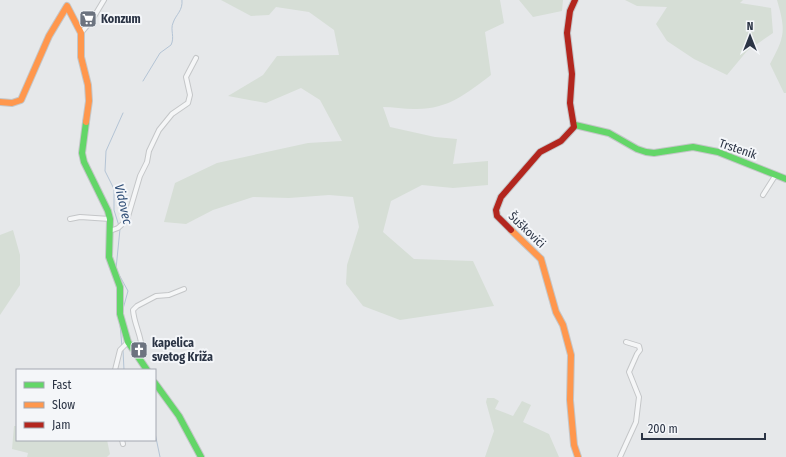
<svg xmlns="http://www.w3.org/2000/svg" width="786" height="457" font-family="'Fira Sans Condensed',sans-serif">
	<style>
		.green { fill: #d6ded6 }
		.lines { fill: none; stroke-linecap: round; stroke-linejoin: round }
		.stream { stroke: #b4c4d5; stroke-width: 1 }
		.street-casing { stroke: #c4c6c8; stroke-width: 6 }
		.fast-casing { stroke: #c4c6c8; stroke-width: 8 }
		.slow-casing { stroke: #c4c6c8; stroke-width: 8 }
		.jam-casing { stroke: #c4c6c8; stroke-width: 8 }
		.street { stroke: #f5f6f7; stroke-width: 4 }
		.fast { stroke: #63d668; stroke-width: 6 }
		.slow { stroke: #ff974d; stroke-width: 6 }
		.jam { stroke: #b3261e; stroke-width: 6 }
		.labels { text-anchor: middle; stroke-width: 4; stroke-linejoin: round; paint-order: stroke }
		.poi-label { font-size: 12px; font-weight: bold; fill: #2b3445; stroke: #f4f6f9; text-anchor: start }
		.street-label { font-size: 12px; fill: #2b3445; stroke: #f4f6f9 }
		.water-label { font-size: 13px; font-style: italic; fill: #34527a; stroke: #f4f6f9 }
	</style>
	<rect width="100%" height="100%" fill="#e6e8ea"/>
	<path class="green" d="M221 0H500L504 23 485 32 491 75C466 94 447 110 414 109 404 109 393 107 383 107L390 127 435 137 457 139 453 164 488 161V185L453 188 422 185 391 201 383 232 414 259 473 261 494 306 400 320 363 306 346 284 347 265 359 227 353 197 329 195 289 198 253 197 213 210 186 224 164 222 175 183 217 163 308 143 342 141 320 100 301 88 266 103 228 96 263 75 277 56 339 55 334 30 309 12 276 7 269 15 251 16Z
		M519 0H563L562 11 533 17Z
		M625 0H743L740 3 771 8 773 33 747 51 727 75 694 59 667 41 656 24 667 7 637 6Z
		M777 0H786V93H784L770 64C785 36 786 31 777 0Z
		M13 230 20 255V285L0 315V235Z
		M487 398H494L499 401 495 409 513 416 522 401 531 405 523 422 549 434 559 457H485L494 431 486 402Z
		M14 426H17V440H107L110 454 107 457H27L28 453 12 449Z"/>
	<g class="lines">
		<path class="stream" d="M143 81 160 53 171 45C175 37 170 30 173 23 176 14 183 11 182 0
			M119 226 114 210V189L105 171 106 151 123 113
			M120 229 116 269 128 291 123 309
			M120 324 122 347
			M123 350 124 370
			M155 433 160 457"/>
		<g class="street-casing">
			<path id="street" d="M81 33 92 20 104 0
				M763 195 775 176
				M70 219 80 217 110 219
				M110 231 118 228 127 220 140 176 147 162 149 151 159 130 172 114 188 103 190 95 186 77 196 58
				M138 356 142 353C143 338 134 325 133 310L137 306 156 296 169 295 184 289
				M115 370 120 350 128 342
				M122 440 123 444
				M620 457 636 422 639 397 629 372 637 354 640 350 639 346 626 342"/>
		</g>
		<g class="fast-casing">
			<path id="fast" d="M86 122 82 153 84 162 108 211 110 219 109 257 120 287V314L128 342 147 370
				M575 125 609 133 637 149 646 152 654 153 693 147 718 152 786 179
				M155 383 179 416 201 457"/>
		</g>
		<g class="slow-casing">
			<path id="slow" d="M0 102 12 103 21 100 49 36 67 6 81 33V57L88 85 89 101 86 122
				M511 230 541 259 556 312 563 325 571 355 570 400 574 445 578 457"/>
		</g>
		<g class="jam-casing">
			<path id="jam" d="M511 230 497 216 496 210 501 197 540 152 561 141 574 127 570 103 572 74 567 33 570 11 575 0"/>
		</g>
		<use href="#street" class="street"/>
		<use href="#fast" class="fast"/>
		<use href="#slow" class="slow"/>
		<use href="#jam" class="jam"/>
	</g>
	<defs>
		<g id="supermarket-square" transform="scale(0.9)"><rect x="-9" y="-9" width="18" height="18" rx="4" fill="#6c737f" stroke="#f4f6f9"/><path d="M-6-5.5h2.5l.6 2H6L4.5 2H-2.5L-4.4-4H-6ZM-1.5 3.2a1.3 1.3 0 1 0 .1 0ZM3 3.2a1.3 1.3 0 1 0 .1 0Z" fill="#fff"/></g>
		<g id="church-square" transform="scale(0.9)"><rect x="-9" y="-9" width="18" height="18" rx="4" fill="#6c737f" stroke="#f4f6f9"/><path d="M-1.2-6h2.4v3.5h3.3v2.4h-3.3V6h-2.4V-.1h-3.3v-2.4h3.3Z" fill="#fff"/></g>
	</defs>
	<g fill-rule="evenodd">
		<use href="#supermarket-square" x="88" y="19"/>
		<use href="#church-square" x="139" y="350"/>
	</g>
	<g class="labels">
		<g class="poi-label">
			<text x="101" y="23">Konzum</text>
			<text x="152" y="347">kapelica<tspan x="152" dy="14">svetog Križa</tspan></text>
		</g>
		<g class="street-label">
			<text transform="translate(738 149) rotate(19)" y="4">Trstenik</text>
			<text transform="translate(527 230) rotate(44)" y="4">Šuškovići</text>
		</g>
		<g class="water-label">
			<text transform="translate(124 204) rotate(77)" y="5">Vidovec</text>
		</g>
	</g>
	<rect x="16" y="369" width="140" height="72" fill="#f4f6f9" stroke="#a4a8b1"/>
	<rect x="24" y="382" width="20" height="6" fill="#63d668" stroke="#a4a8b1"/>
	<text x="52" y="389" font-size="12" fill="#2b3445">Fast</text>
	<rect x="24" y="402" width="20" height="6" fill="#ff974d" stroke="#a4a8b1"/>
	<text x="52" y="409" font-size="12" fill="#2b3445">Slow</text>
	<rect x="24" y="422" width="20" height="6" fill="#b3261e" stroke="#a4a8b1"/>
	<text x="52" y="429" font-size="12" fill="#2b3445">Jam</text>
	<g transform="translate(750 36)" stroke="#f4f6f9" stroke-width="3" paint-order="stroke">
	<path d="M0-3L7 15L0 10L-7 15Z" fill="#2b3445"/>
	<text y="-6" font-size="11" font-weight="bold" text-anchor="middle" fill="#2b3445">N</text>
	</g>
	<path d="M642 433v6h123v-6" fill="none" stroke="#2b3445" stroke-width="2"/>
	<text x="648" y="433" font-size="12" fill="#2b3445" stroke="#f4f6f9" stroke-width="3" paint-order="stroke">200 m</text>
</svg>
